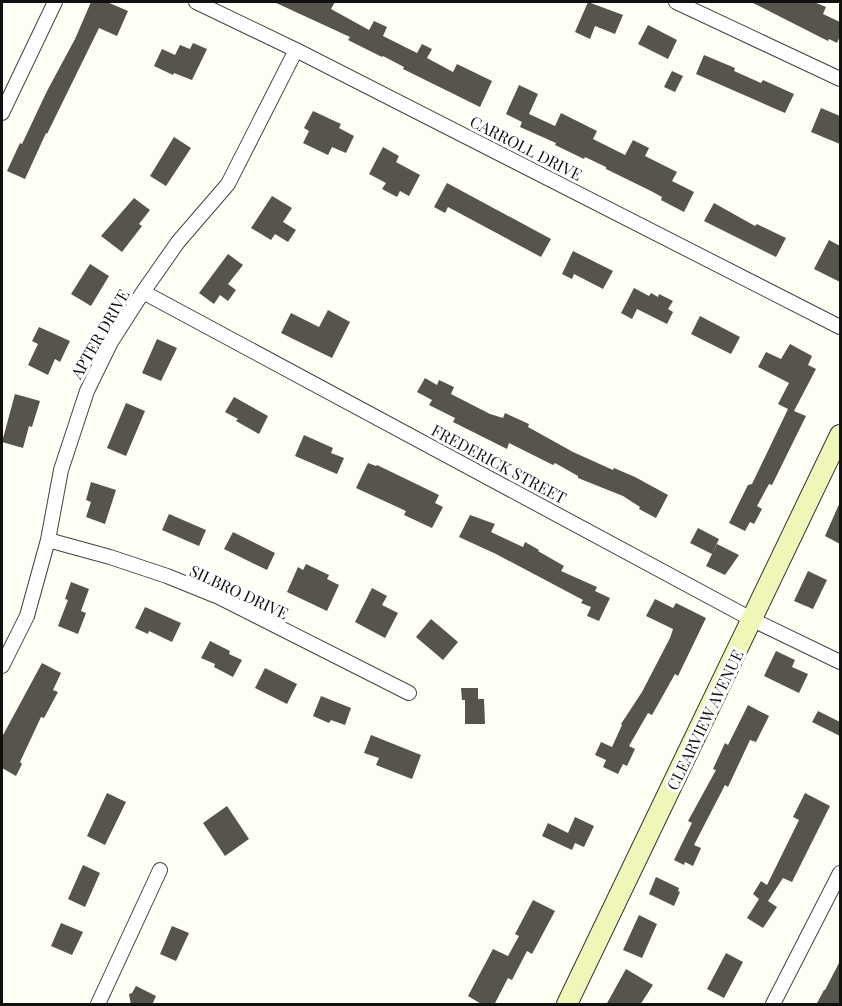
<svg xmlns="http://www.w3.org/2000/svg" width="842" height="1006" font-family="'Playfair Display',serif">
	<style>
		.building { fill: #57534d }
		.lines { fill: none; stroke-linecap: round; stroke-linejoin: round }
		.street-casing { stroke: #434343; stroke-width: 16 }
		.secondary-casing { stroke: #323232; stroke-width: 22 }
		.street { stroke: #fff; stroke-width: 14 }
		.secondary { stroke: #eff6b7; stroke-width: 20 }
		.labels { text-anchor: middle; stroke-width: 6; stroke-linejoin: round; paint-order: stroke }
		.street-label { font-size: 16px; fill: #101010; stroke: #fff }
	</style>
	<rect width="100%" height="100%" fill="#fdfef4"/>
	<path class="building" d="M91 2H107L128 11 117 36 99 28 47 134 46 133 25 179 7 171 20 143 22 144 47 91 75 39Z
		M274 2H335L331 9 369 30 374 21 387 27 383 36 417 53 422 44 432 49 427 58 453 72 457 64 492 81 480 107 403 69 404 67 383 56 382 57 348 40 350 37Z
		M588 2 623 15 615 34 595 26 590 39 575 32Z
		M751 2H814L826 7 823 14 840 22V36L837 43 829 39 828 41Z
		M648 25 677 40 668 59 638 44Z
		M193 43 207 49 192 80 174 73 173 75 154 66 162 49 175 55 180 45 190 49Z
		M704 55 735 68 734 71 761 83 763 80 794 94 785 113 696 74Z
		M672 71 683 76 675 92 664 87Z
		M519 85 538 94 529 114 555 126 561 113 597 131 593 139 625 155 633 140 649 148 645 156 677 172 672 181 694 192 684 212 661 200 662 197 651 191 606 169V167L585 157 584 159 555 145 556 143 520 127 522 122 506 114Z
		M821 108 840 116V144L811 132Z
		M313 111 341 124 339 128 354 136 346 153 332 147 328 155 303 143 309 131 304 128Z
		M174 137 191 148 166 186 150 176Z
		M383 147 399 156 396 162 420 175 409 196 400 191 397 197 382 189 386 183 369 174Z
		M447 183 551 239 541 257 448 207 445 213 434 207Z
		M272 196 292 208 283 222 296 230 288 242 275 234 271 240 251 228Z
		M134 198 150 210 139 224 142 226 122 252 101 236Z
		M714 203 755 226 757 224 786 238 776 257 704 221Z
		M829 240 840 246V282L814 269Z
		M573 251 613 271 603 289 574 274 572 279 562 274Z
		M228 254 243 265 228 284 236 290 228 301 220 295 214 304 199 293Z
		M90 264 109 276 91 306 71 294Z
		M634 288 649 296 651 293 658 297 659 294 673 301 668 309 673 312 667 324 637 309 632 319 621 313Z
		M328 310 350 322 332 358 281 333 291 313 319 327Z
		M700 316 740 337 731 354 691 334Z
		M39 327 70 341 60 362 55 359 48 375 28 365 38 344 32 341Z
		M157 339 177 348 161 381 142 373Z
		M790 344 812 356 808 365 816 369 794 411 806 416 772 485 769 484 757 506 762 509 754 524 750 522 745 531 729 523 748 485 752 484 788 409 778 404 789 383 758 367 766 352 781 359Z
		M425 378 437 385 439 380 454 387 451 394 490 414 503 418 505 413 529 424 528 427 573 452 613 470 614 468 635 477 668 495 656 518 639 509 640 507 623 496 578 478V476L555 463 553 465 509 443 507 449 453 422 455 418 429 405 432 400 417 392Z
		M15 394 40 401 32 427 29 426 23 448 2 442Z
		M234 397 268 416 259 434 236 421 238 419 225 412Z
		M126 403 145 411 126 456 107 448Z
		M304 435 333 448 331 453 344 458 337 474 295 456Z
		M368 463 376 466 377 465 439 495 435 503 443 507 432 528 404 515 406 511 356 488Z
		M91 482 116 490 105 524 86 517 91 502 86 500Z
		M840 502V544L825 536Z
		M169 514 206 530 199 546 162 530Z
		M470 515 495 524 491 532 523 547 525 542 539 550 538 551 564 566 561 571 597 587 595 591 610 598 599 621 587 616 591 607 581 603 583 600 496 554 459 537Z
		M698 528 719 539 712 554 690 543Z
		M233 532 275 553 267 570 224 549Z
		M717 544 739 555 725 575 706 566Z
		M306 564 329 575 327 579 339 585 327 611 287 592 298 567 303 570Z
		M808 571 827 580 813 609 794 601Z
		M71 582 89 589 81 611 86 613 78 634 58 626 68 600 65 599Z
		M372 588 387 596 382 605 398 613 385 638 355 622Z
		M655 599 673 608 676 603 706 618 678 676 675 674 652 715 648 713 629 746 635 749 627 766 623 764 618 774 603 767 606 760 595 755 601 742 612 747 622 725 621 724 642 692 670 638 673 629 646 616Z
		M145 607 181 623 172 642 149 631 148 634 135 628Z
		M431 619 458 642 443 660 416 637Z
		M210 641 230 651 229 654 242 660 233 677 214 667 215 664 201 658Z
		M776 651 795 660 792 667 808 674 799 693 764 676Z
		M42 663 61 673 53 690 58 692 44 718 41 717 20 762 22 764 16 776 2 768V737Z
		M265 668 297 684 287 704 255 688Z
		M461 688H478V699H484L485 724H465V700H462Z
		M321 696 351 708 345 725 331 720 329 723 313 716Z
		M748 705 769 716 756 742 750 740 728 787 725 785 694 845 701 848 693 866 685 862 684 865 674 860 692 823 688 821 716 770 713 769 725 743 728 745Z
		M818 711 840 722V736L812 722Z
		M371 735 421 755 412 779 376 765 379 758 364 753Z
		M107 793 126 802 105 845 87 836Z
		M805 793 830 806 792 882 783 878 768 901 777 907 763 928 747 918 759 899 753 894 761 881 767 885 799 820 793 817Z
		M227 806 249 839 225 856 203 823Z
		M575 817 594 826 584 847 575 843 572 850 542 836 548 823 568 833Z
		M83 865 100 873 85 907 68 899Z
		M656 877 679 888 678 891 680 892 674 906 649 894Z
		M533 900 555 911 532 954 527 951 512 980 508 978 494 1005H483L468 996 493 949 508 956 519 936 515 934Z
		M639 915 657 924 642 958 623 950Z
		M61 923 83 932 72 955 51 946Z
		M172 926 189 933 176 961 160 954Z
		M726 953 743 962 724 998 707 989Z
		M840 961V1005H816L824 990H825Z
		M626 969 653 985 640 1005H606Z
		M136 986 156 996 152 1005H131L129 994 132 993Z"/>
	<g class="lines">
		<g class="street-casing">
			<path id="street" d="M196 2 296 50 840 327
				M676 2 840 79
				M2 113 55 2
				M143 292 753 620 840 662
				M48 540 110 557 167 576 219 597 409 693
				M2 666 27 616 48 540 61 470 87 391 111 342 143 292 178 242 228 184 296 50
				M98 1004 160 870
				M773 1004 840 873"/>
		</g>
		<g class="secondary-casing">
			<path id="secondary" d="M567 1004 840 435"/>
		</g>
		<use href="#street" class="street"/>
		<use href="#secondary" class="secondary"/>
	</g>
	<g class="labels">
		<g class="street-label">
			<text transform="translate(526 148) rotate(27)" y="6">CARROLL DRIVE</text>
			<text transform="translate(100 334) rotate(-60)" y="6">APTER DRIVE</text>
			<text transform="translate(499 464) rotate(28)" y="6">FREDERICK STREET</text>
			<text transform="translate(239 592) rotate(25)" y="6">SILBRO DRIVE</text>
			<text transform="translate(705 720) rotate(-64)" y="6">CLEARVIEW AVENUE</text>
		</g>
	</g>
	<rect width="842" height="1006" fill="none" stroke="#101010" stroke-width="6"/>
</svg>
